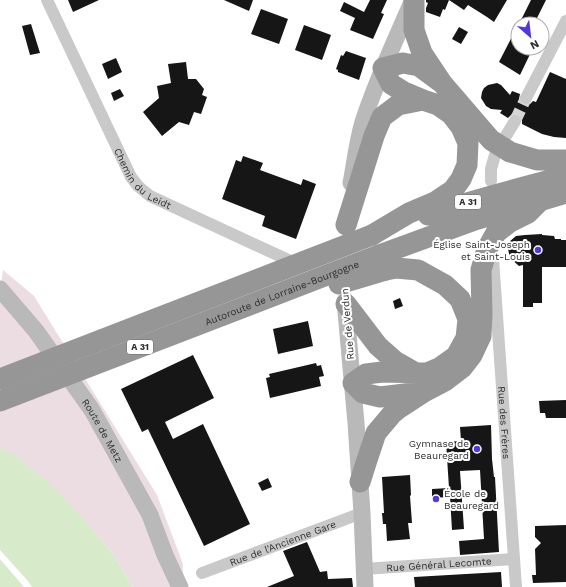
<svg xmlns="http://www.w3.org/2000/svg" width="566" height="587" font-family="'Work Sans',sans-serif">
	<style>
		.green { fill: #ecdde2 }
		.water { fill: #d7ebca }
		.building { fill: #161616 }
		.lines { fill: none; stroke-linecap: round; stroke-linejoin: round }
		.street-tunnel { stroke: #d5d5d5; stroke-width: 12; stroke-dasharray: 12 6; stroke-linecap: butt }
		.street { stroke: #c9c9c9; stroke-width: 12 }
		.secondary { stroke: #b9b9b9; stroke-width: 17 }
		.highway { stroke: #969696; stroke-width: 21 }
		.highway-bridge { stroke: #969696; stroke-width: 21 }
		.poi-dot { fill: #4f38df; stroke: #fff; stroke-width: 1.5 }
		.labels { text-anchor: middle; stroke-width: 4; stroke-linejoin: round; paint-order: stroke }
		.shield { fill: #fff; stroke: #6d6d6d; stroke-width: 1 }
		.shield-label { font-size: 9px; font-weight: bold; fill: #2f2f2f }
		.street-label { font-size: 10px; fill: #2f2f2f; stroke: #fff }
		.poi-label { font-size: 10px; fill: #2f2f2f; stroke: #fff; text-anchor: end }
	</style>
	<rect width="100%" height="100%" fill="#fff"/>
	<path class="green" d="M3 270 34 296 157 495 183 564 182 587H133L113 554 95 532 0 448V290Z"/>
	<path class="water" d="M0 448 16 456 54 487 95 532 113 554 133 587H32L27 580 0 550Z
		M0 559 24 587H0Z"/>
	<path class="building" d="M68 0H99L73 12Z
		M224 0H253L249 11Z
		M370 0H387L381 13 384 14 373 39 350 30 355 18 340 11 344 2 364 12Z
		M426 0H507L494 22 487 17 468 5 464 10 449 0 445 10 443 9 440 17 426 12V8L428 3 426 2Z
		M531 0H546L534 24H519Z
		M261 9 288 19 279 44 251 34Z
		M31 24 40 53 30 55 22 26Z
		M304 25 331 35 322 60 295 50Z
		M518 25V48H533L520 75 499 62Z
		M459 27 468 32 461 44 452 39Z
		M346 51 366 58 359 80 338 72V70L336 69 341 55 343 56Z
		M116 58 122 72 108 79 102 64Z
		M186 62 188 79H196L204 89 202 95 207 97 201 114 194 112 189 125 179 122 162 136 143 112 159 98 157 86 171 83 168 64Z
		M550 72 566 79V138L554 137 542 134 522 124V118L519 115 516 114H512L508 118 500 113 502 110 491 109 486 106 481 98 482 92 484 88 488 85 497 83 501 85 510 95 512 91 520 94 519 99 520 102 522 104 526 105 530 104 533 101 536 102Z
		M120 89 124 96 114 101 111 93Z
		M243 156 263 163 260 170 301 185 303 179 316 184 296 239 262 226 265 216 222 199 236 160 241 162Z
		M525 235 542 234V235L554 236 555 239H561V240H566V267H542V303H533V307H523V265L519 266 510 258 508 249 509 242 516 236Z
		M400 298 403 306 395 309 393 301Z
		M308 321 313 346 278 354 273 329Z
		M193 355 214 398 165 422 173 439 203 424 250 524 204 546 148 429 142 432 121 389Z
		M316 363 317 366 321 365 324 376 319 377 321 386 270 398 266 378 270 377 269 374Z
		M566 400V418H546L545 413H540L539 401Z
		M491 425 492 459 494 477H495L499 552 460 555 459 541 484 539 480 470 460 471 464 529 452 530 450 497 432 498V489L449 488 446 442 461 441 460 427Z
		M410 475 411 495 410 496 412 523H408L410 539 387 541 386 524H383L382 513H384L382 477Z
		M268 478 272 487 262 491 258 483Z
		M566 525V582L533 583 532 575H536L535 549 541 543 535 537V526Z
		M307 542 320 572 327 571 328 579 352 578 353 587H267L294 576 283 551Z
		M501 572 502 587H415L414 577Z"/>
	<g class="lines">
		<path class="street-tunnel" d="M515 121 526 98"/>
		<g class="street">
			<path id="s1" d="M47 0 131 177 138 186 150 196 297 264"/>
			<path d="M526 98 566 21"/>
			<path d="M504 139 515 121"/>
			<path d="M491 181V169L495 155"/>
			<path id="s2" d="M493 259 516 587"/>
			<path id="s3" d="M364 569 513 559"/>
			<path id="s4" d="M202 573 362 513"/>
		</g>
		<g class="secondary">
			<path d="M351 183C355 163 357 142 363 122 376 81 395 41 412 2"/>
			<path id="s5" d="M0 289 36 331 92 410 150 515 165 555 180 587"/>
			<path d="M345 301 356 423 362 513 365 587"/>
		</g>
		<path class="highway" d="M414 0V30L422 53 442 83 491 140 510 152 537 160H566
			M428 215C473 200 520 188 566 176
			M346 225 374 136 382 117 398 105 423 100
			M372 235 409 213 435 202 453 190 461 179 467 165 468 143 461 127 451 114 438 105 423 100 404 92 391 84 383 68 403 63 419 66 442 83
			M379 255 475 220 566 193
			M386 270 396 268 418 270 445 285 460 299 468 319 466 338 456 356 439 368 427 373 382 372 366 374 353 383 363 393 380 397 421 392
			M346 304 378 346 395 361 416 373
			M360 482 366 463 376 433 392 414 398 409 424 392 445 381 462 368 472 355 481 336 482 314 481 270 487 249 496 233 510 222 528 213 542 199"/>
		<g class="highway-bridge">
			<path d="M339 284 386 270"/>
			<path d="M0 379 372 235"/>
			<path id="s6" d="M0 401 379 255"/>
		</g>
	</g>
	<g class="poi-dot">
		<circle cx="538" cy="250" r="4"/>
		<circle cx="477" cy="449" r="4"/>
		<circle cx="436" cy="499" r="4"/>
	</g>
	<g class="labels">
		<g class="shield">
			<rect x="455" y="195" width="26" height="14" rx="3"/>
			<rect x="127" y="340" width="26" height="14" rx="3"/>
		</g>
		<g class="shield-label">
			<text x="468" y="205">A 31</text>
			<text x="140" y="350">A 31</text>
		</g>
		<g class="street-label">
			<text dy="4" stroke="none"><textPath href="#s1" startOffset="205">Chemin du Leidt</textPath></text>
			<text dy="4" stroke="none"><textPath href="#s6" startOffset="302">Autoroute de Lorraine-Bourgogne</textPath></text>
			<text transform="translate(347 324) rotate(-95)" y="4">Rue de Verdun</text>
			<text dy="4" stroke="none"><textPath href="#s2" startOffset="164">Rue des Frères</textPath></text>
			<text dy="4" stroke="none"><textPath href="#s5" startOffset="175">Route de Metz</textPath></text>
			<text dy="4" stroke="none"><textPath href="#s4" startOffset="86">Rue de l'Ancienne Gare</textPath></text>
			<text dy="4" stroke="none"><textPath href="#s3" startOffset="75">Rue Général Lecomte</textPath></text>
		</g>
		<g class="poi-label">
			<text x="530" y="248">Église Saint-Joseph<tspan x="530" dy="12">et Saint-Louis</tspan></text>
			<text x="469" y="447">Gymnase de<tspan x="469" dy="12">Beauregard</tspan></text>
			<text x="444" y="497" text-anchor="start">École de<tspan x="444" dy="12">Beauregard</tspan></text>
		</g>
	</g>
	<g transform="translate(530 36) rotate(152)"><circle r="19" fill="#ffffff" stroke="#acacac"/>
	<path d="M0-3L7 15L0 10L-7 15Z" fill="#4f38df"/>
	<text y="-6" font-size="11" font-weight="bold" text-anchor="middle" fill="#2f2f2f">N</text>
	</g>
</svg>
